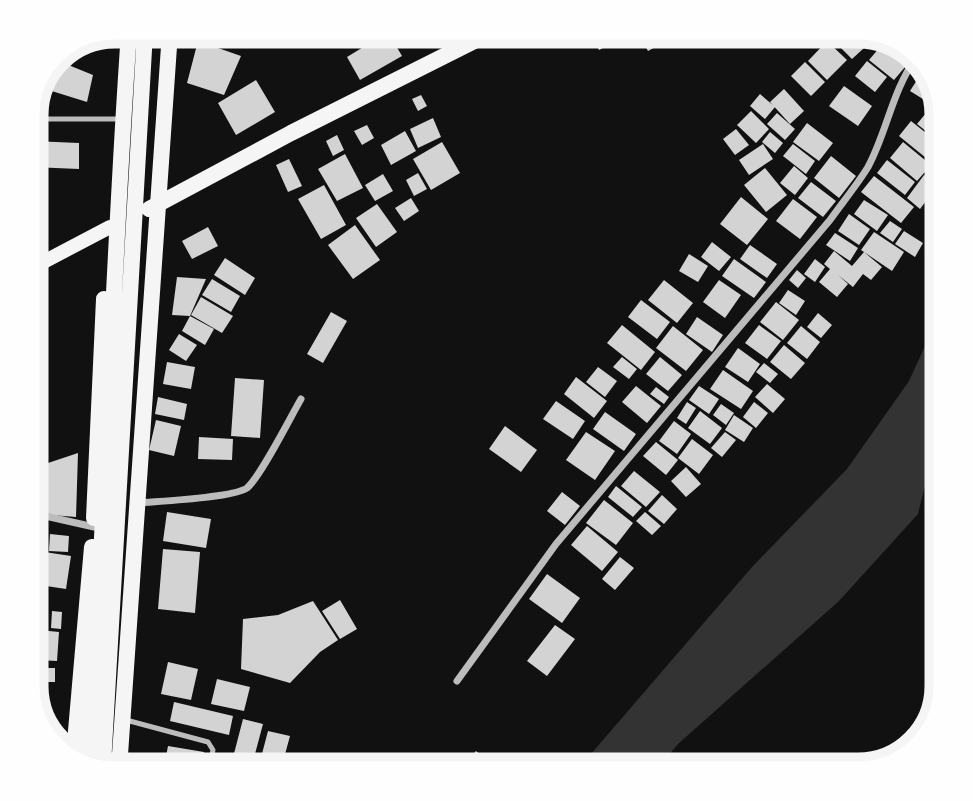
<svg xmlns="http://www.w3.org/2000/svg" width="973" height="801" font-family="Arial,sans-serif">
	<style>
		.water { fill: #333 }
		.building { fill: #d3d3d3 }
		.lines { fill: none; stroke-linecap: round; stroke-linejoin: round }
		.service { stroke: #bcbcbc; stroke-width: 5 }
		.minor { stroke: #bcbcbc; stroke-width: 7 }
		.secondary { stroke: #f5f5f5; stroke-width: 14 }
		.primary { stroke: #f5f5f5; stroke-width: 16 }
		.rim { fill: none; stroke: #f5f5f5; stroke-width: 9 }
	</style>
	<rect width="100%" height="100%" fill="#111"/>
	<path class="water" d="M941 311V455L927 477 918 514 839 601 678 744 657 769H578L752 567 847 469 909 381Z"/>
	<path class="building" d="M206 32H237L236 39Z
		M388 32 402 56 360 80 347 57Z
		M395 32H422L403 44Z
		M590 32H612L617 41 599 50Z
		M637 32H666L670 39 648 51Z
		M849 33 864 48 852 59 837 44Z
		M198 41 241 56 224 95 187 83Z
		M827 41 847 60 827 80 808 61Z
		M880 47 905 67 894 80 869 60Z
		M56 60 93 75 87 102 42 88Z
		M867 61 887 77 875 92 855 76Z
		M805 62 825 82 811 96 791 76Z
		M922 72 928 86 939 109 910 91Z
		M256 80 275 112 236 135 218 103Z
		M844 86 872 106 858 126 829 106Z
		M784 89 804 111 790 124 770 102Z
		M760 94 775 107 765 119 750 106Z
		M421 95 427 106 418 111 412 99Z
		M931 107 941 116V143L917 124Z
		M751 111 769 129 756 143 737 125Z
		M777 113 795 129 785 140 767 124Z
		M433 118 441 137 418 148 410 129Z
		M911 121 941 145V150L931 162 899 136Z
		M807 123 833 143 819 161 793 142Z
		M367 125 374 138 362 145 354 131Z
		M736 129 749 145 735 155 723 139Z
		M405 131 416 151 391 165 381 145Z
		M770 132 783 143 775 153 762 142Z
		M337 135 344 150 333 156 326 141Z
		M32 141 79 143V169L32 167Z
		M442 142 460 173 431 190 413 159Z
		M903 142 931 165 917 181 890 158Z
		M763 144 773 159 749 175 739 160Z
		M793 144 815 161 806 174 783 156Z
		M345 154 363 188 337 201 318 169Z
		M831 156 856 176 839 198 814 178Z
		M289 159 302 186 288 192 276 165Z
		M887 160 915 182 905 195 877 173Z
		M794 166 808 178 795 195 780 183Z
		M765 168 787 195 766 212 744 185Z
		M418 173 427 189 414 196 406 180Z
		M383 174 393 191 375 201 365 185Z
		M924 175 938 185 920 209 907 198Z
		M874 176 914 207 901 223 861 192Z
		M811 182 836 201 823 217 798 198Z
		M324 185 346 225 321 239 298 199Z
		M741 197 768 219 747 245 720 224Z
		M411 198 419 211 404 221 395 208Z
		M793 199 817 217 800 239 776 221Z
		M864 200 888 215 877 231 854 214Z
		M377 204 397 232 376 247 356 218Z
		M849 214 870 229 859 245 838 231Z
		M890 221 902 229 893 242 880 233Z
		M355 225 380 260 353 279 328 245Z
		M208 227 218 246 192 259 182 241Z
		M904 231 923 243 915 257 895 244Z
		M874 232 904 252 892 271 861 250Z
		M835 233 858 248 850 261 826 245Z
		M712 242 731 257 719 271 701 257Z
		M750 245 777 264 767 278 740 259Z
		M834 251 852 266 864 252 882 267 871 280 863 274 853 287 838 275 848 284 837 297 819 282 830 269 824 264Z
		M689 254 708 266 698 282 679 271Z
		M225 258 255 278 245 295 214 275Z
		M734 259 766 282 754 298 722 276Z
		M815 259 825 267 815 282 804 274Z
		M797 270 806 278 798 288 789 280Z
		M177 277 206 279 190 316 172 315Z
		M212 279 240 296 231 312 202 295Z
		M664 280 693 303 677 323 648 300Z
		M719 280 741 295 725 318 703 302Z
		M788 290 805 301 796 315 779 303Z
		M201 297 233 316 222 333 191 315Z
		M641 300 670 322 657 339 628 317Z
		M776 302 799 320 783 340 760 322Z
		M331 312 347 321 323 363 307 354Z
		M818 313 832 325 821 338 807 327Z
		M190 316 214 329 205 345 182 331Z
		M697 317 723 335 712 352 686 334Z
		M622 325 655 352 641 370 607 343Z
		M759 325 781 341 767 359 745 343Z
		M673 326 703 350 686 371 656 348Z
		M801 326 820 342 807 359 787 343Z
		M179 334 197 345 186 361 169 350Z
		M784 345 805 363 791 379 770 362Z
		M738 348 760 364 748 382 725 367Z
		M622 357 637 369 629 379 613 367Z
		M660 357 682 375 668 391 646 374Z
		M167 362 195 367 191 389 163 384Z
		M764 363 778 374 770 383 756 372Z
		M598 367 617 381 605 397 586 382Z
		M723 370 753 391 741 409 710 389Z
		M576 377 607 401 594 418 564 394Z
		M235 378 264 380 260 438 231 436Z
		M767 384 785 399 773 413 755 397Z
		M636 386 661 406 647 423 622 402Z
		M699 386 719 399 709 414 689 400Z
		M656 387 669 397 664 404 650 394Z
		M158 397 187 404 184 420 155 414Z
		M556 401 585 421 573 439 543 419Z
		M687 402 696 408 686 424 677 418Z
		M754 402 768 413 756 428 743 417Z
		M721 404 734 413 726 425 713 415Z
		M700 411 722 428 710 444 688 428Z
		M605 412 636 434 624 451 593 429Z
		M734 415 753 428 744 442 725 430Z
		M156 420 181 426 174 456 149 450Z
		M674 421 691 434 677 454 659 441Z
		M505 426 537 450 521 472 489 449Z
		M586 432 615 451 595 480 566 460Z
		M725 432 736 440 722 457 711 448Z
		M199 437 233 439 232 460 198 459Z
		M692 439 713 455 699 474 678 458Z
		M656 442 678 460 666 475 643 456Z
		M78 453 76 517 40 514 39 466Z
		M686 467 701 484 686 497 671 481Z
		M634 471 660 492 646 507 621 486Z
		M616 486 642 507 633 517 608 497Z
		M562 492 580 506 565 525 547 511Z
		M662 495 677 509 664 524 648 511Z
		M604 500 633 523 616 545 586 523Z
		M167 512 211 519 206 548 163 541Z
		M645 512 661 526 652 535 636 521Z
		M587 526 618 552 602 571 571 545Z
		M50 534 69 536 68 552 49 551Z
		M163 549 200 552 195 613 158 609Z
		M38 551 71 556 66 589 33 584Z
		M620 557 634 568 615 590 602 579Z
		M547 574 580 598 562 623 529 599Z
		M32 589 45 598 36 612 32 609Z
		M340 600 357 629 340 639 322 611Z
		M313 601 338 640 320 652 290 683 241 669 243 619 278 615Z
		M52 611 62 612 61 629 51 628Z
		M555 625 575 639 547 676 527 661Z
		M39 630 59 632 57 661 37 660Z
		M168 662 198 669 191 700 161 694Z
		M32 668H55V682H32Z
		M217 679 250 687 244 711 211 704Z
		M174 702 233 716 229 735 170 721Z
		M243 719 263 724 251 769H230Z
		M268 731 290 736 281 769H258Z
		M168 746 204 752 201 769 164 767Z
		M476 751 489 762 483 769H460Z"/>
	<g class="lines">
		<path class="service" d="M32 119H116
			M126 720 208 742 213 750 209 769"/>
		<path class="minor" d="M32 484V475
			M138 503C160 501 233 498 247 488 261 476 290 418 301 399
			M32 513 94 527
			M457 681 556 544 830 220C842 203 857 185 868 167 887 132 892 91 916 58"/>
		<path class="secondary" d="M32 268 110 227"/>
		<path class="primary" d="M149 209 291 133 492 32
			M94 518 104 299
			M74 754 92 547
			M89 760C106 517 112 274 129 32
			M103 765 145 32
			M119 769 170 32"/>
	</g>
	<path d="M0 0H973V801H0ZM115 44H858A71 71 0 0 1 929 115V686A71 71 0 0 1 858 757H115A71 71 0 0 1 44 686V115A71 71 0 0 1 115 44Z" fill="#fefefe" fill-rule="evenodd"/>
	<path class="rim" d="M115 44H858A71 71 0 0 1 929 115V686A71 71 0 0 1 858 757H115A71 71 0 0 1 44 686V115A71 71 0 0 1 115 44Z"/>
</svg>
